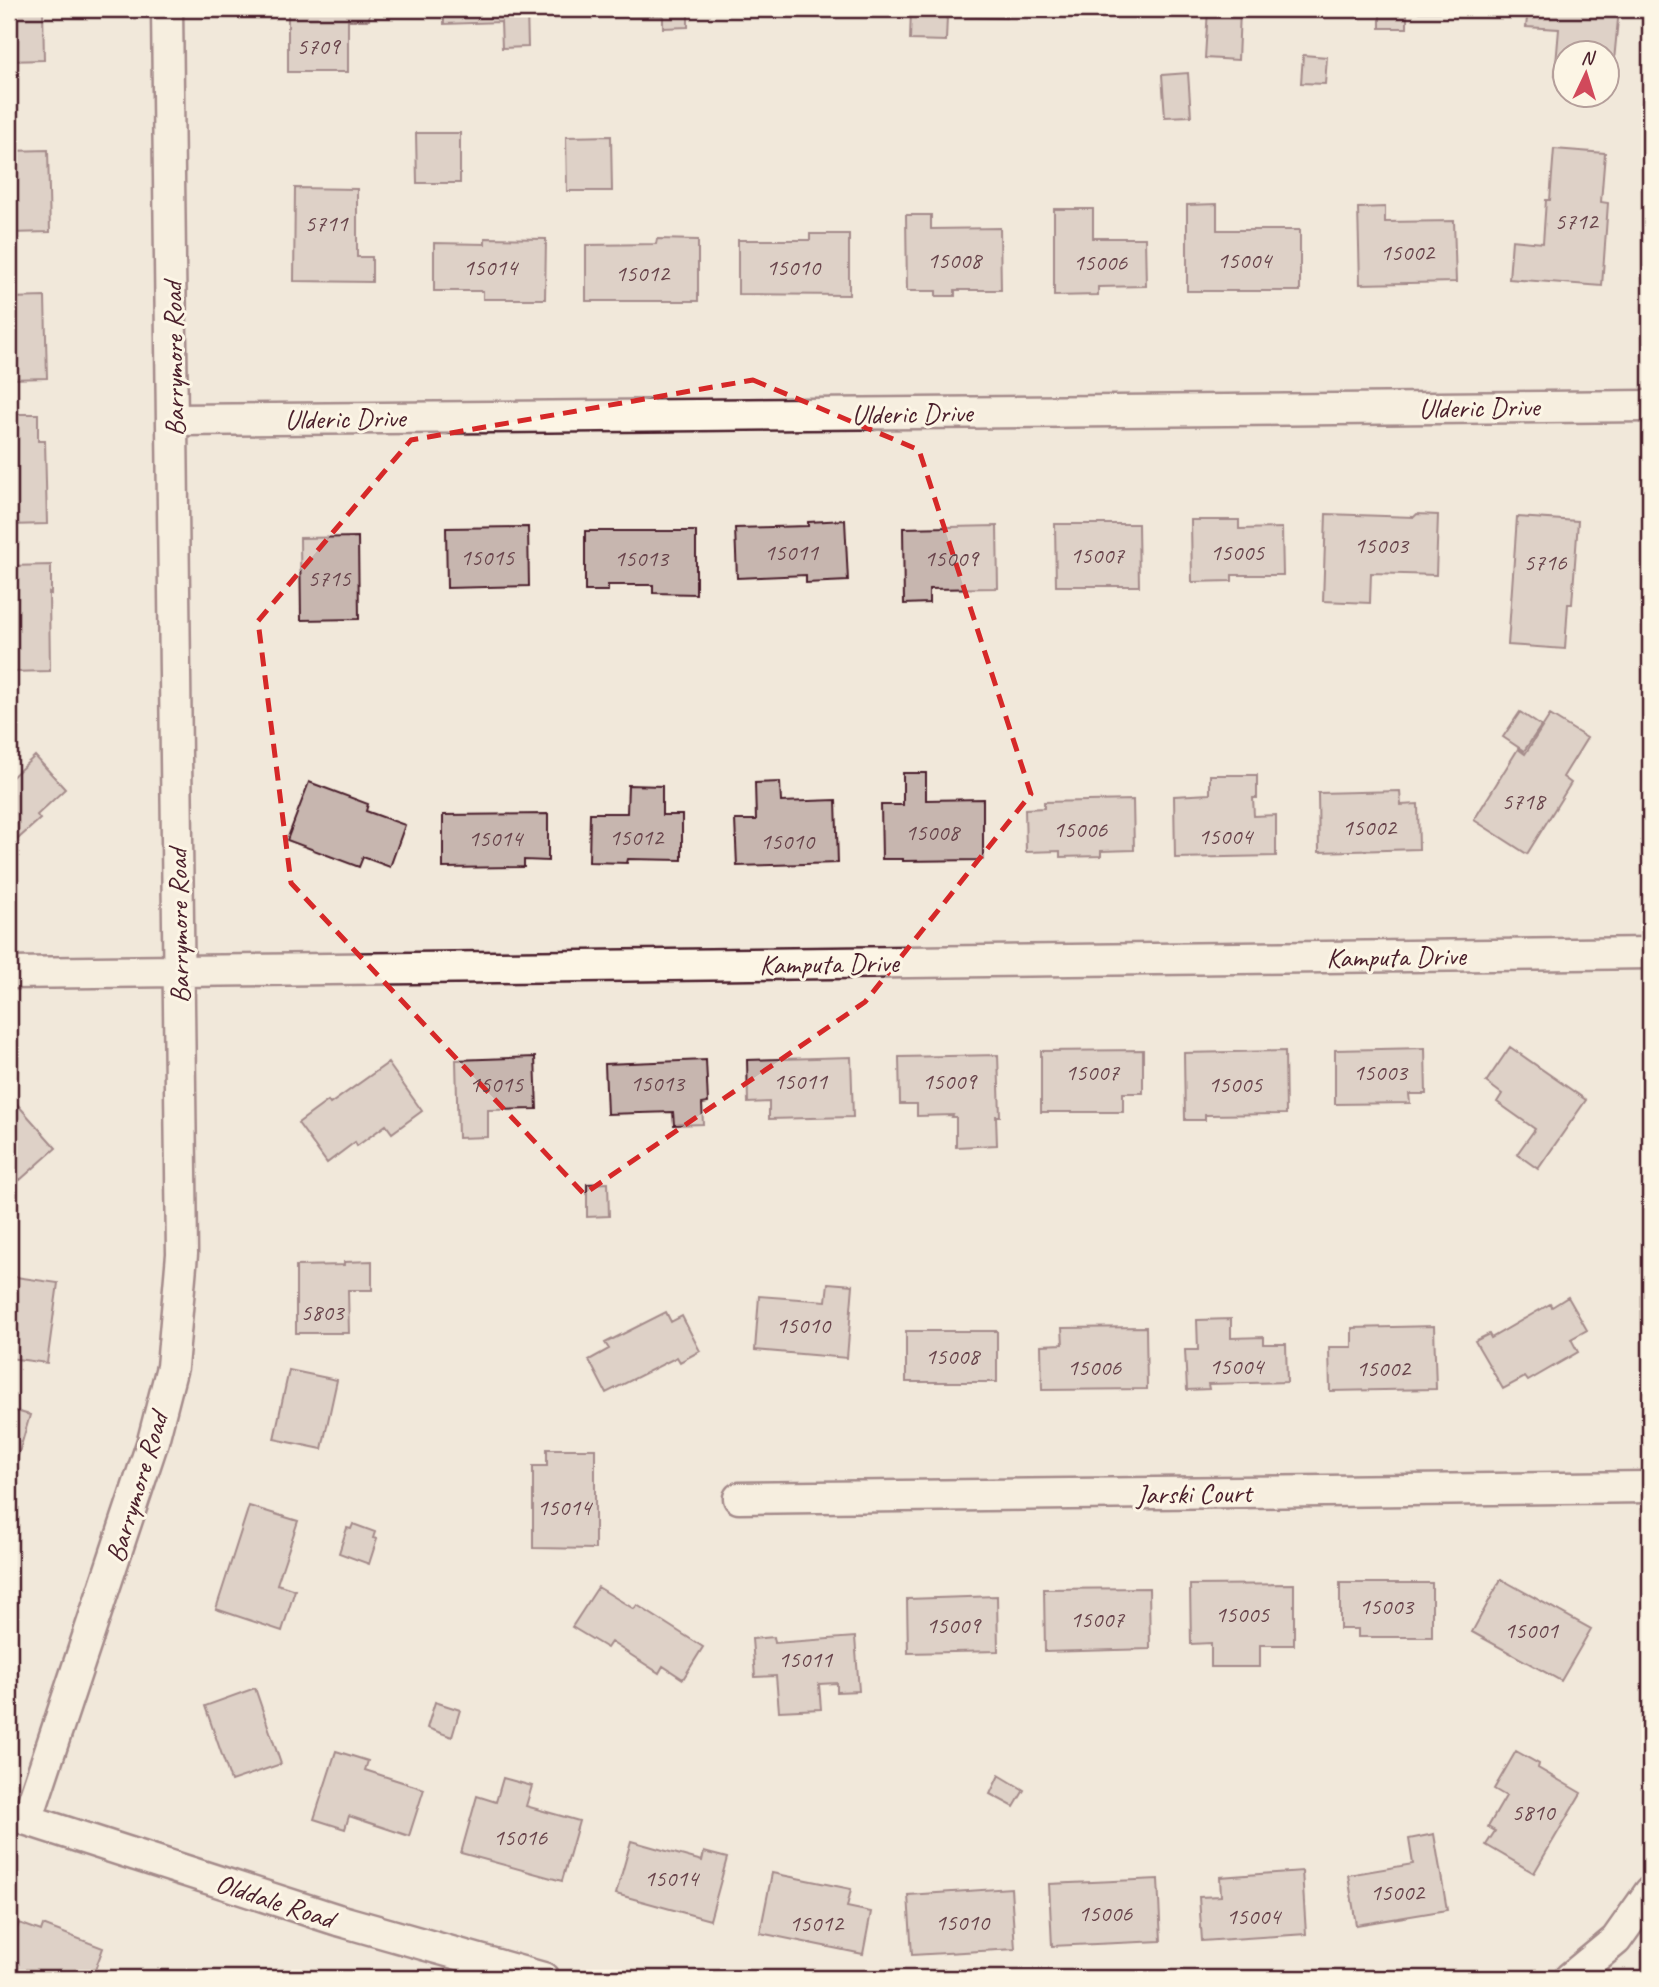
<svg xmlns="http://www.w3.org/2000/svg" width="1659" height="1987" font-family="Caveat,sans-serif">
	<style>
		.building { fill: #c7b6af; stroke: #4a1f2b; stroke-width: 2 }
		.lines { fill: none; stroke-linecap: round; stroke-linejoin: round }
		.minor-casing { stroke: #4a1f2b; stroke-width: 35 }
		.minor { stroke: #fcf5e5; stroke-width: 30 }
		.marked { fill: none; stroke: #d62828; stroke-width: 5; stroke-dasharray: 14 9; stroke-linejoin: round }
		.labels { text-anchor: middle; stroke-width: 6; stroke-linejoin: round; paint-order: stroke }
		.number-label { font-size: 24px; fill: #69454c }
		.street-label { font-size: 28px; fill: #4a1f2b; stroke: #fcf5e5 }
	</style>
	<rect width="100%" height="100%" fill="#f1e8da"/>
	<filter id="ink" filterUnits="userSpaceOnUse"><feTurbulence type="fractalNoise" baseFrequency=".0143" numOctaves="2"/><feDisplacementMap in="SourceGraphic" scale="14" xChannelSelector="R" yChannelSelector="G"/><feConvolveMatrix kernelMatrix="1 2 1 2 8 2 1 2 1" color-interpolation-filters="sRGB"/></filter>
	<g filter="url(#ink)">
		<path class="building" d="M9 9H43L44 60 9 61Z
			M288 9H370L369 20H348V72H288Z
			M444 9H527L528 47 502 48 501 22 444 24Z
			M604 9H688V27L663 28V16L605 17Z
			M810 9H855V11L810 12Z
			M911 9H1006V18L947 16 946 41 910 40Z
			M1208 9H1256L1255 12 1240 11 1238 60 1205 58Z
			M1380 9H1474V12H1407V28H1380Z
			M1528 9H1619L1612 81 1606 80V52H1564V77L1555 76 1559 29 1526 27Z
			M1303 55 1327 57 1325 84 1301 83Z
			M1188 73 1191 116 1165 117 1162 75Z
			M416 133H460V183H417Z
			M611 136 612 191H567L566 137Z
			M1554 149 1605 153 1601 202 1608 203 1602 286 1509 279 1512 240 1543 243 1546 200H1550Z
			M48 150 50 232 9 233V151Z
			M295 188 357 189V257H372V282L294 281Z
			M1217 204V230H1300V291H1187V205Z
			M1385 207V222L1454 221 1456 282 1360 284 1358 208Z
			M1054 209H1093V238H1145L1146 286 1098 287V295L1054 296Z
			M906 215H931V229L1000 228 1001 290H955V296H936V291H907Z
			M810 234H849V295L738 294V240H810Z
			M485 238 546 239 545 299H483V291H434V243L485 244Z
			M657 239 698 240V301H586V245L656 244Z
			M45 297 47 378 9 379V298Z
			M9 414H38V441H45L47 524 9 525Z
			M1326 514 1414 517 1417 514 1438 515 1436 575 1371 573 1370 603 1323 601Z
			M1517 517 1578 521 1572 604H1568L1565 649 1508 645Z
			M845 520 848 581 806 583V575L737 578 735 528 808 526V522Z
			M1191 520H1239V529L1282 528 1283 575H1232V581L1192 582Z
			M1055 524H1138L1139 586H1056Z
			M997 526 998 588 929 589V603L904 604 903 528Z
			M528 527 529 586 447 588 446 528Z
			M585 531H696V594L653 593V585H608V591H585Z
			M358 537 359 619 301 620 300 538Z
			M51 565V594L49 593 50 671 9 672V566Z
			M1520 712 1541 726 1524 751 1503 737Z
			M1550 715 1587 738 1563 777 1571 783 1527 854 1474 820 1518 749 1525 754Z
			M35 756 65 789 37 815 40 819 9 847V780Z
			M903 773H926V800L983 799V860L903 861V859H882L881 805H903Z
			M1210 775H1257V798H1253L1254 816 1276 815V856L1175 858 1174 796 1210 794Z
			M309 782 368 804 366 811 405 825 390 867 363 857 359 867 287 840Z
			M780 782 781 802 836 800 838 863 737 866 735 820H756L755 783Z
			M628 785 662 786V815H682V860L628 859 627 863 589 862 590 813H627Z
			M1400 791 1401 805 1418 804 1419 849 1319 852 1318 793Z
			M1133 800 1134 850 1101 851V856L1060 857V851L1026 852 1025 809 1044 808V802Z
			M548 814V861L524 860V867L443 868V815Z
			M1510 1047 1586 1100 1538 1169 1517 1154 1535 1129 1497 1102 1502 1094 1486 1082Z
			M1425 1048 1426 1094H1409L1410 1103 1335 1104V1050Z
			M1143 1050V1093H1123V1112H1041V1051Z
			M1285 1051 1286 1114 1205 1115V1120H1185L1184 1053Z
			M998 1055 1000 1116H996L997 1145 956 1147V1117H952L953 1115 917 1116V1104H900L899 1057Z
			M535 1057 537 1109 488 1110V1137L458 1138 456 1060Z
			M851 1057 853 1117 769 1119V1102L748 1103 747 1060Z
			M706 1060 708 1103 702 1104 703 1124 674 1125 673 1112 607 1114 605 1064Z
			M388 1063 422 1111 392 1133 386 1125 357 1146 355 1142 327 1163 298 1123 328 1101 330 1104Z
			M9 1095 56 1148 20 1180 9 1168Z
			M608 1183 609 1216 587 1217V1184Z
			M372 1261V1290H348L349 1333H296V1266L344 1265V1262Z
			M9 1276 58 1283 47 1363 9 1358Z
			M828 1283 853 1285 847 1358 755 1350 759 1296 826 1301Z
			M1568 1297 1587 1330 1571 1339 1578 1352 1528 1381 1525 1377 1503 1389 1475 1341 1489 1334 1491 1338 1550 1304 1552 1307Z
			M666 1312 671 1322 682 1316 700 1351 680 1362 677 1357 606 1393 589 1360 609 1349 605 1343Z
			M1231 1319V1338L1264 1337V1344H1286L1287 1382 1208 1384 1209 1389 1187 1390 1185 1350H1198L1197 1320Z
			M1434 1326 1436 1389 1330 1391 1329 1347H1352V1328Z
			M1146 1327 1147 1389 1042 1390 1041 1345 1063 1344 1062 1328Z
			M906 1331H997V1382H906Z
			M289 1370 337 1380 322 1449 274 1439Z
			M9 1409 30 1415 9 1487Z
			M547 1449H595V1549L533 1548V1466H547Z
			M249 1506 298 1521 277 1584 295 1590 282 1631 216 1609Z
			M353 1524 375 1532 373 1538 377 1539 369 1564 339 1553 347 1528 351 1529Z
			M1501 1579 1591 1629 1561 1681 1472 1632Z
			M1340 1583H1432V1637H1358V1629H1340Z
			M1294 1584V1645H1260V1667H1211V1643L1191 1644 1190 1585Z
			M598 1587 634 1609 637 1605 703 1647 683 1679 663 1666 659 1673 611 1642 607 1648 572 1627Z
			M1149 1588 1150 1649 1045 1652 1044 1589Z
			M997 1596 998 1651 908 1653 907 1599Z
			M774 1637 775 1643 855 1637 859 1691 837 1692V1683L819 1684 821 1709 779 1711 776 1676 755 1677 752 1639Z
			M255 1688 281 1764 231 1781 205 1706Z
			M435 1702 460 1710 452 1737 427 1728Z
			M336 1751 368 1761 365 1770 424 1789 409 1836 349 1816 345 1829 314 1819Z
			M1516 1751 1539 1764 1538 1768 1581 1793 1534 1873 1486 1845 1495 1831 1488 1827 1506 1796 1494 1789Z
			M999 1775 1024 1790 1014 1807 990 1794Z
			M503 1778 532 1786 526 1806 579 1821 562 1881 461 1853 477 1796 496 1802Z
			M1434 1834 1447 1910 1356 1925 1348 1875 1413 1864 1409 1839Z
			M631 1841 702 1861 704 1852 727 1858 710 1920 616 1894Z
			M1302 1871 1306 1934 1202 1941 1199 1897 1221 1896 1220 1877Z
			M772 1873 851 1889 847 1907 871 1912 863 1954 760 1933Z
			M1158 1879 1161 1941 1052 1946 1049 1884Z
			M1011 1888 1015 1949 912 1955 908 1895Z
			M19 1923 41 1931 43 1925 103 1948 92 1978H9V1951Z"/>
		<g class="lines">
			<g class="minor-casing">
				<path id="minor" d="M174 420 1650 406
					M9 973 1650 953
					M739 1498 1650 1487
					M9 1814 338 1920 543 1978
					M27 1820 153 1441 172 1367 182 1254 167 9
					M1570 1978 1616 1940 1650 1892"/>
			</g>
			<use href="#minor" class="minor"/>
		</g>
	</g>
	<path d="M0 0H1659V1987H0ZM753 380 919 450 1031 794 865 1002 584 1194 291 883 258 621 411 440Z" fill="#f1e8da" fill-opacity=".55" fill-rule="evenodd"/>
	<path class="marked" d="M753 380 919 450 1031 794 865 1002 584 1194 291 883 258 621 411 440Z"/>
	<g class="labels">
		<g class="number-label">
			<text x="318" y="54">5709</text>
			<text x="1576" y="229">5712</text>
			<text x="326" y="231">5711</text>
			<text x="1407" y="260">15002</text>
			<text x="954" y="268">15008</text>
			<text x="1244" y="268">15004</text>
			<text x="1100" y="270">15006</text>
			<text x="490" y="275">15014</text>
			<text x="793" y="275">15010</text>
			<text x="642" y="281">15012</text>
			<text x="1381" y="553">15003</text>
			<text x="791" y="560">15011</text>
			<text x="1237" y="560">15005</text>
			<text x="1097" y="563">15007</text>
			<text x="487" y="565">15015</text>
			<text x="641" y="566">15013</text>
			<text x="951" y="566">15009</text>
			<text x="1545" y="570">5716</text>
			<text x="329" y="586">5715</text>
			<text x="1523" y="809">5718</text>
			<text x="1369" y="835">15002</text>
			<text x="1080" y="837">15006</text>
			<text x="932" y="840">15008</text>
			<text x="1225" y="844">15004</text>
			<text x="636" y="845">15012</text>
			<text x="495" y="846">15014</text>
			<text x="787" y="849">15010</text>
			<text x="1092" y="1080">15007</text>
			<text x="1380" y="1080">15003</text>
			<text x="800" y="1089">15011</text>
			<text x="949" y="1089">15009</text>
			<text x="657" y="1091">15013</text>
			<text x="496" y="1092">15015</text>
			<text x="1235" y="1092">15005</text>
			<text x="322" y="1320">5803</text>
			<text x="803" y="1333">15010</text>
			<text x="952" y="1364">15008</text>
			<text x="1236" y="1374">15004</text>
			<text x="1094" y="1375">15006</text>
			<text x="1383" y="1376">15002</text>
			<text x="564" y="1515">15014</text>
			<text x="1386" y="1614">15003</text>
			<text x="1242" y="1622">15005</text>
			<text x="1097" y="1627">15007</text>
			<text x="953" y="1633">15009</text>
			<text x="1531" y="1638">15001</text>
			<text x="805" y="1667">15011</text>
			<text x="1533" y="1820">5810</text>
			<text x="520" y="1845">15016</text>
			<text x="671" y="1886">15014</text>
			<text x="1397" y="1900">15002</text>
			<text x="1105" y="1921">15006</text>
			<text x="1253" y="1924">15004</text>
			<text x="962" y="1930">15010</text>
			<text x="816" y="1931">15012</text>
		</g>
		<g class="street-label">
			<text transform="translate(173 359) rotate(-91)" y="10">Barrymore Road</text>
			<text transform="translate(1479 407) rotate(-1)" y="10">Ulderic Drive</text>
			<text transform="translate(912 413) rotate(-1)" y="10">Ulderic Drive</text>
			<text transform="translate(345 418) rotate(-1)" y="10">Ulderic Drive</text>
			<text transform="translate(178 926) rotate(-91)" y="10">Barrymore Road</text>
			<text transform="translate(1396 956) rotate(-1)" y="10">Kamputa Drive</text>
			<text transform="translate(829 963) rotate(-1)" y="10">Kamputa Drive</text>
			<text transform="translate(136 1487) rotate(-73)" y="10">Barrymore Road</text>
			<text transform="translate(1194 1493) rotate(-1)" y="10">Jarski Court</text>
			<text transform="translate(275 1900) rotate(18)" y="10">Olddale Road</text>
		</g>
	</g>
	<rect width="1659" height="1987" fill="none" stroke="#fcf5e5" stroke-width="35"/>
	<rect x="18" y="18" width="1624" height="1952" fill="none" stroke="#4a1f2b" stroke-width="2.5" filter="url(#ink)"/>
	<g transform="translate(1586 74) rotate(4)"><circle r="33" fill="#fcf5e5" stroke="#b59f9b" stroke-width="2"/>
	<path d="M0-5L12 26L0 18L-12 26Z" fill="#d1495b"/>
	<text y="-10" font-size="19" font-weight="bold" text-anchor="middle" fill="#4a1f2b">N</text>
	</g>
</svg>
